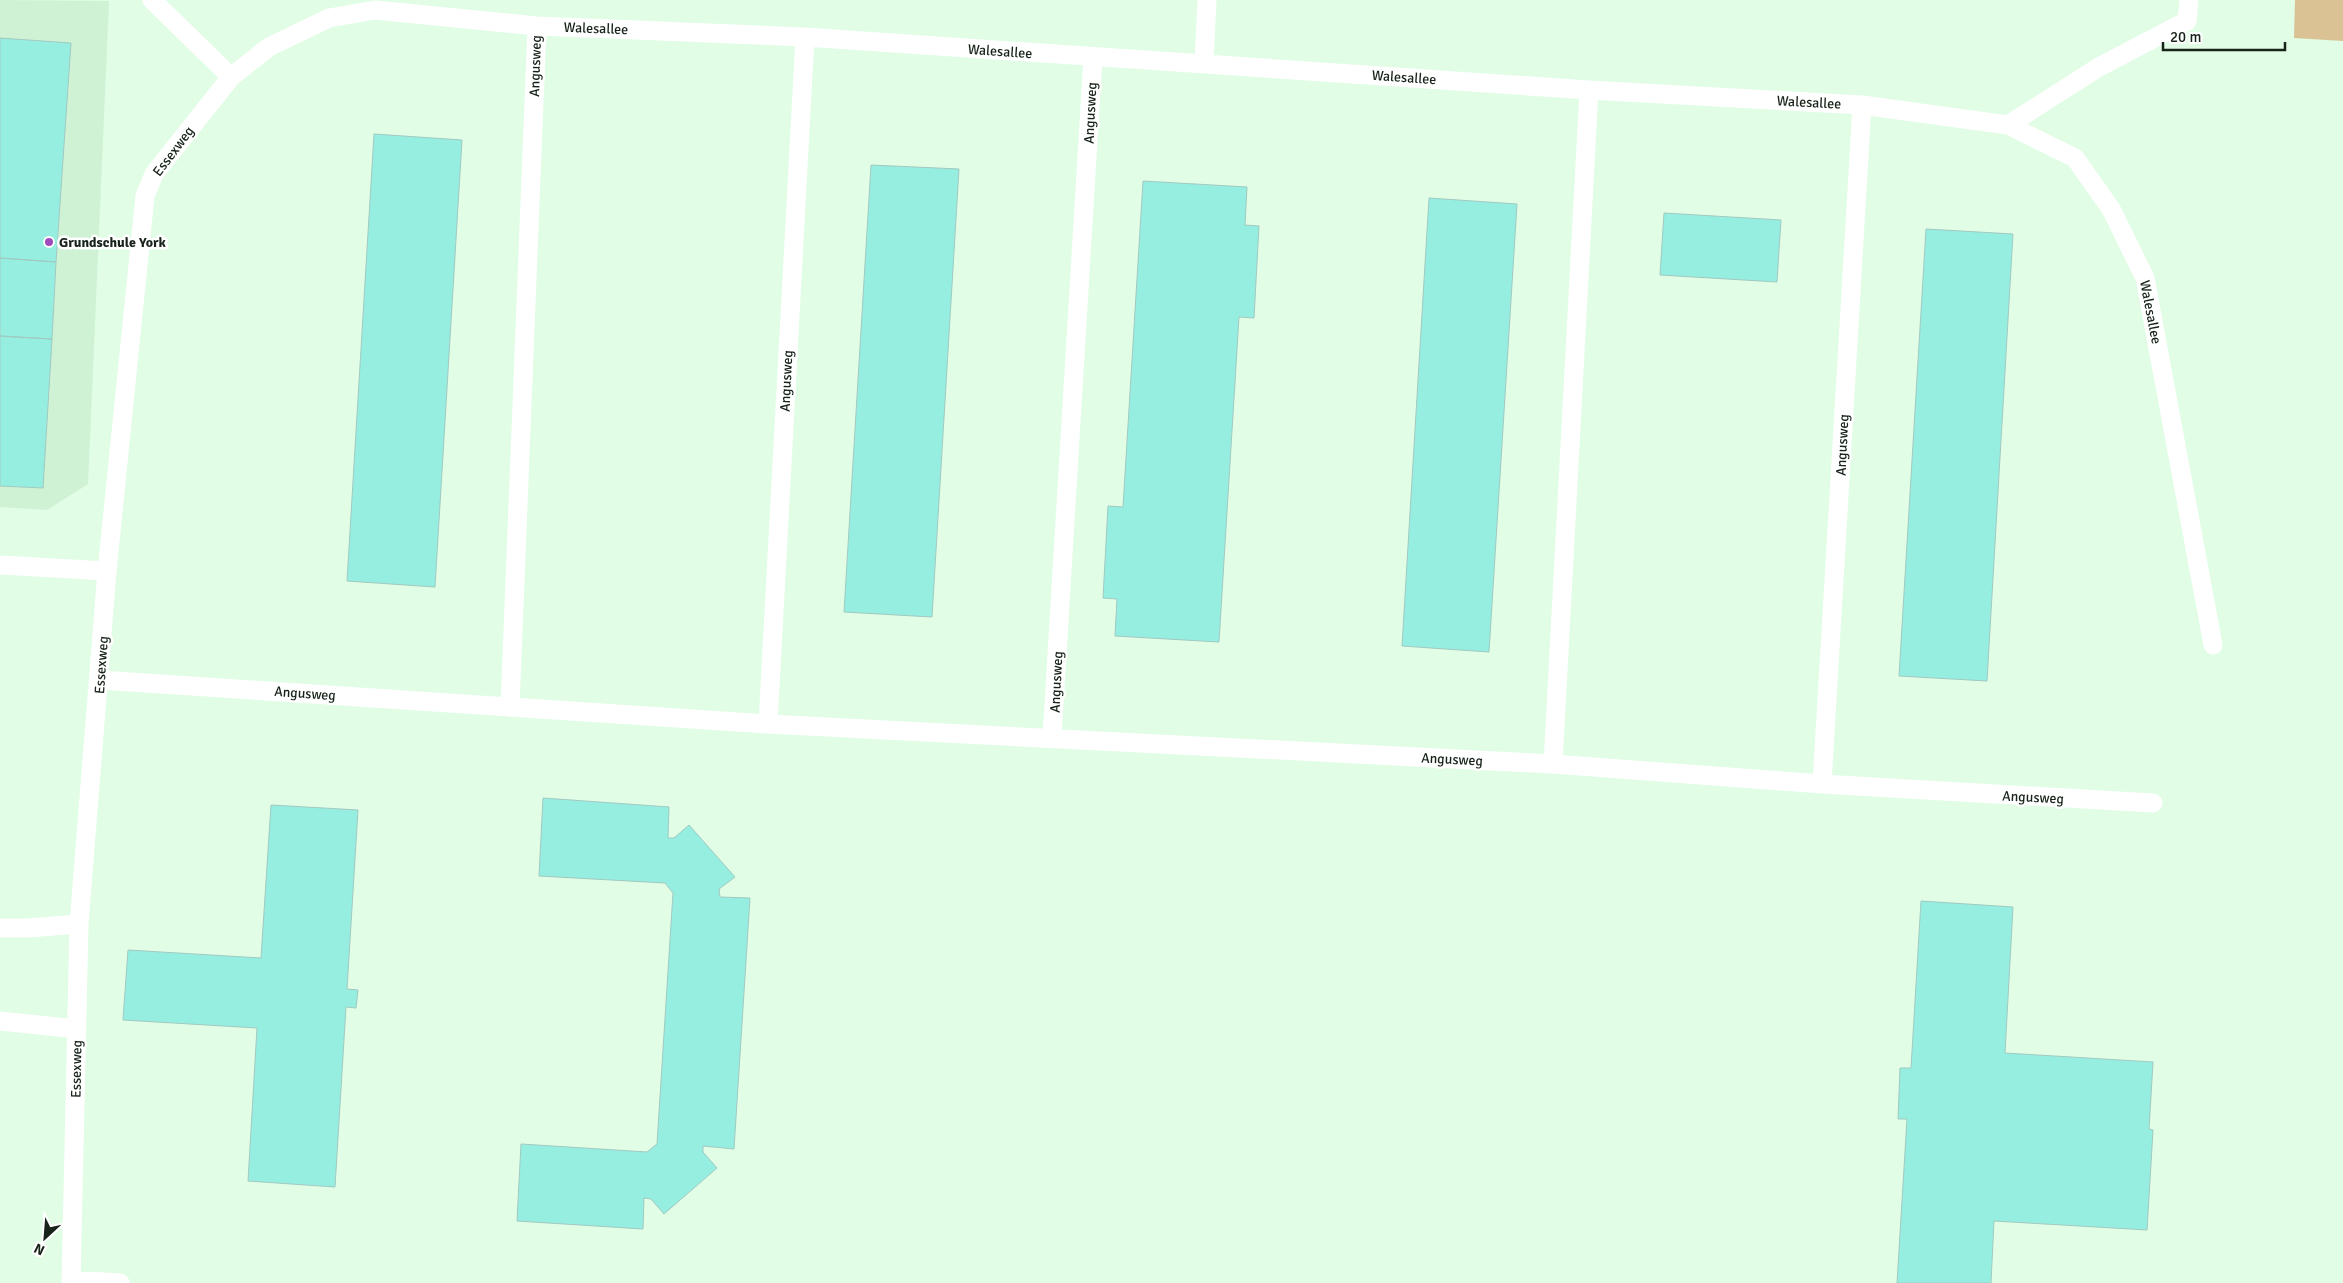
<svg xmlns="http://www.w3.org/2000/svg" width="2343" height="1283" font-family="Signika,sans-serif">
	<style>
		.built { fill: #cff2d5 }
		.green { fill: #dac294 }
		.building { fill: #96eee0; stroke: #a1c9c2 }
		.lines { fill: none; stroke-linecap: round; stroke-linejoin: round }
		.service { stroke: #fff; stroke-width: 19 }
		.poi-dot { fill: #9e4cbc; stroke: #fff; stroke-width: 2 }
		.labels { text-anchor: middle; stroke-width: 5; stroke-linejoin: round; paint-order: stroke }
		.street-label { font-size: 14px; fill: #18231a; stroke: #fff }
		.poi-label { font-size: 14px; font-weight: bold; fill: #18231a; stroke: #fff; text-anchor: start }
	</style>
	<rect width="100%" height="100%" fill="#e1fde5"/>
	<path class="built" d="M0 0 109 1 88 484 47 510 0 507Z"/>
	<path class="green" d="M2295 0H2343V41L2294 38Z"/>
	<path class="building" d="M0 38 71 43 56 262 0 258Z
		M374 134 462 140 435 587 347 581Z
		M871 165 959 169 932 617 844 612Z
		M1143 181 1247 187 1245 225 1259 226 1254 318 1239 317 1219 642 1115 636 1117 599 1103 598 1108 506 1123 507Z
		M1429 198 1517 204 1489 652 1402 646Z
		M1664 213 1781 220 1777 282 1660 275Z
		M1926 229 2013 234 1987 681 1899 676Z
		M0 258 56 262 52 339 0 336Z
		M0 336 52 339 43 488 0 486Z
		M543 798 669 807 668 838H674L689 825 735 877 719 889 720 897 750 898 734 1149 703 1146V1152L717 1168 664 1214 651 1199 644 1198 643 1229 517 1221 521 1144 647 1152 657 1144 673 893 665 883 539 876Z
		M271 805 358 810 347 989 358 990 356 1008 346 1007 335 1187 248 1181 257 1028 123 1020 128 950 261 958Z
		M1921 901 2013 907 2005 1053 2153 1062 2149 1129 2153 1130 2147 1230 1994 1221 1991 1283H1897L1907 1119H1898L1900 1068H1911Z"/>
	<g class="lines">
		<path class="service" d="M152 0 231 77
			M1204 63 1207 0
			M2008 125 2099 67 2187 21 2189 0
			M0 565 107 571
			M100 680 768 724 1553 764 1822 784 2153 803
			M510 707 537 26
			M768 724 805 37
			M1052 737 1093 57
			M1553 764 1589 90
			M1822 784 1862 105
			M0 928H28L79 924
			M0 1021 77 1029
			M71 1280 120 1283
			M71 1283 79 924 107 571 145 196 154 174 231 77 269 47 329 18 375 10 537 26 805 37 1589 90 1862 105 2008 125 2075 158 2111 209 2145 278 2213 645"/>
	</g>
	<circle class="poi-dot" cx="49" cy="242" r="5"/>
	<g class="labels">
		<g class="street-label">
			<text transform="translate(596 28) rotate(2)" y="5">Walesallee</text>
			<text transform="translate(1000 51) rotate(4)" y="5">Walesallee</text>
			<text transform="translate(535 66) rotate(-88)" y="5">Angusweg</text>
			<text transform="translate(1404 77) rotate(4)" y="5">Walesallee</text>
			<text transform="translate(1809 102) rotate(3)" y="5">Walesallee</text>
			<text transform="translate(1090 113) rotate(-87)" y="5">Angusweg</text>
			<text transform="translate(173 151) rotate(-53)" y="5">Essexweg</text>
			<text transform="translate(2151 312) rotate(79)" y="5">Walesallee</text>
			<text transform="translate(786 381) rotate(-87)" y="5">Angusweg</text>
			<text transform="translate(1842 445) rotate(-87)" y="5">Angusweg</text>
			<text transform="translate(101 665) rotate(-86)" y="5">Essexweg</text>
			<text transform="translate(1056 682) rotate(-87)" y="5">Angusweg</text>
			<text transform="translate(305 693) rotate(4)" y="5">Angusweg</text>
			<text transform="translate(1452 759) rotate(3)" y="5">Angusweg</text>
			<text transform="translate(2033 797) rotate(3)" y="5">Angusweg</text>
			<text transform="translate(76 1069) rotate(-89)" y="5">Essexweg</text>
		</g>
		<g class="poi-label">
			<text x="59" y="247">Grundschule York</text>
		</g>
	</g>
	<g transform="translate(45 1238) rotate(206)" stroke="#ffffff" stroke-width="4" paint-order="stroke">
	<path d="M0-4L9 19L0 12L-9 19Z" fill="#18231a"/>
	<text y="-8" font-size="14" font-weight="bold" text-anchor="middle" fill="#18231a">N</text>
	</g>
	<path d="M2163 42v8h122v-8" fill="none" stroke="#18231a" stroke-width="2.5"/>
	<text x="2170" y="42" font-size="15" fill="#18231a" stroke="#ffffff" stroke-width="4" paint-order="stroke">20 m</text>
</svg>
